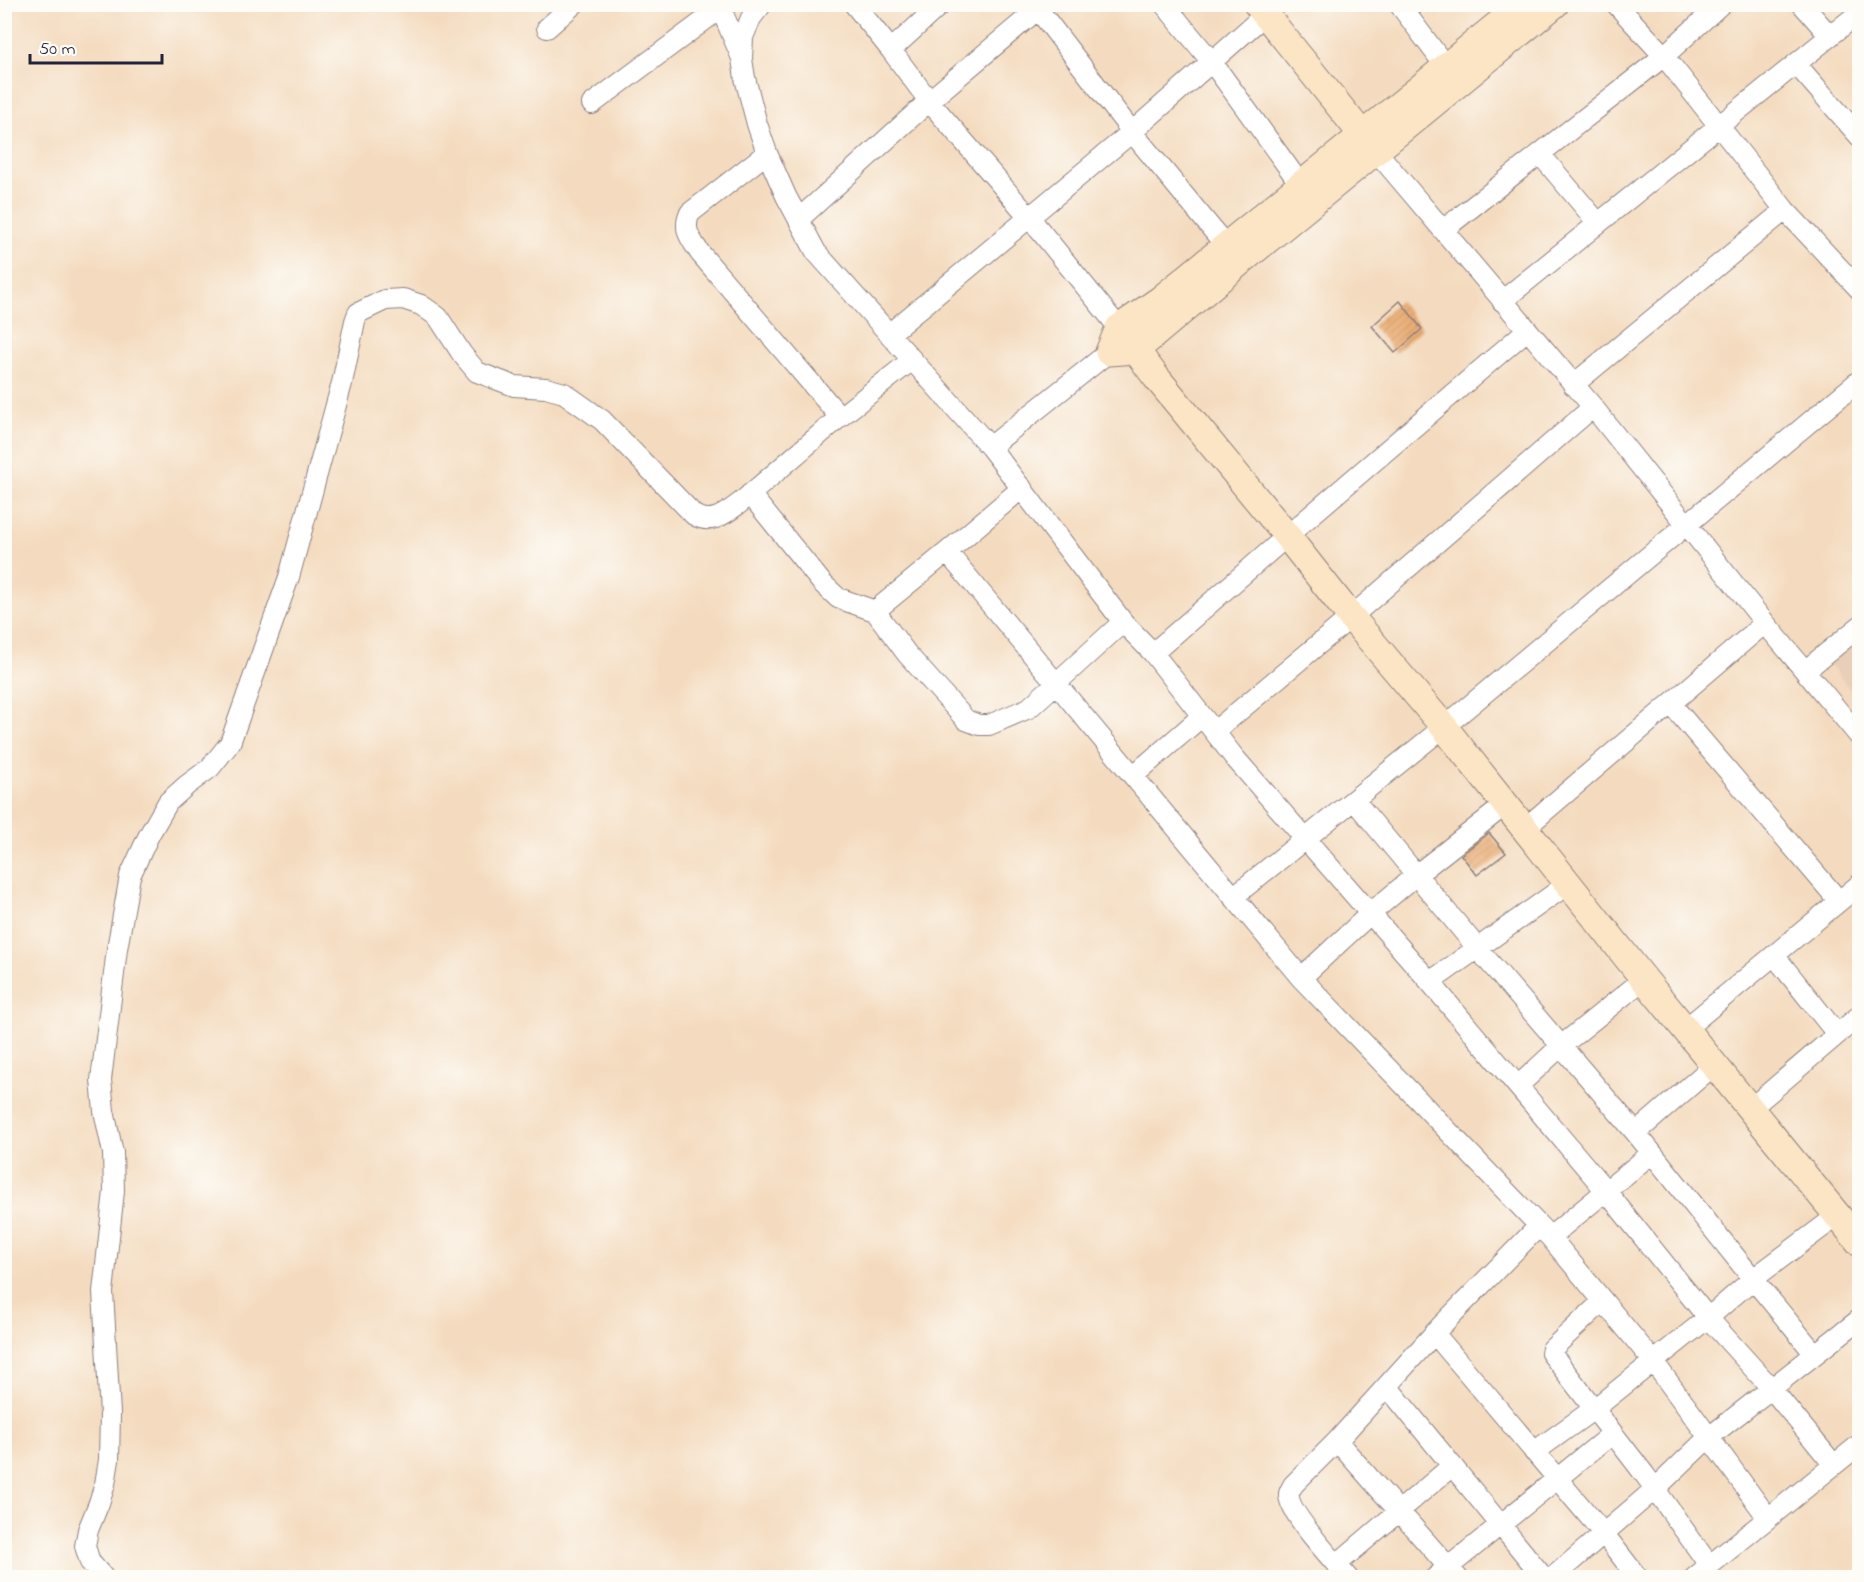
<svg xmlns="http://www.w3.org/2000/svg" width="1864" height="1582" font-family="'Indie Flower',sans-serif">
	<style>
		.built { fill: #e9ceb8 }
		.building { fill: url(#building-hatch) }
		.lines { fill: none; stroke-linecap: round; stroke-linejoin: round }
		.street-casing { stroke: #8b7e7d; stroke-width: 22 }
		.secondary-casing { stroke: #8b7e7d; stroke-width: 29 }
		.street { stroke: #fff; stroke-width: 20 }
		.secondary { stroke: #fce5c4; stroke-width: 27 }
	</style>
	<defs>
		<pattern id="building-hatch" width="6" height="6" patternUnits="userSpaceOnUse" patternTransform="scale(1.5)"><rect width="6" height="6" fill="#ecaf77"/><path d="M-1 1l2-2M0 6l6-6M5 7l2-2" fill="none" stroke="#ca9668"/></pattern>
	</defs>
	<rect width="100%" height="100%" fill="#fdfcf7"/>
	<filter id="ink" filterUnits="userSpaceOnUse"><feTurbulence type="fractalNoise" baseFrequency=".0167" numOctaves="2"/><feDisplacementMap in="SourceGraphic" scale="12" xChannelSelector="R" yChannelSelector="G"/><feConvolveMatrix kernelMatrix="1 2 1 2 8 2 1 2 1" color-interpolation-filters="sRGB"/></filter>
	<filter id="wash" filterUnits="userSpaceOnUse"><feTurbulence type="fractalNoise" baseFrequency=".008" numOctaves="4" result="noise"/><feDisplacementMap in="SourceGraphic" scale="24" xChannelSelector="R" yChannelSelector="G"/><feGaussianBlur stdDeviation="1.35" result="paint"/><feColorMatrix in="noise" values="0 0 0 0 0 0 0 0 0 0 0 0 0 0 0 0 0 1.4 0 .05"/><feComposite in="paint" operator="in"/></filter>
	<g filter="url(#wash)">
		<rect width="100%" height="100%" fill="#f4dbbf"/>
		<path class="built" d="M1859 628V701L1824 657Z"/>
		<g id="blocks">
			<path class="building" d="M1400 301 1422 329 1395 353 1372 326Z
				M1489 833 1506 853 1477 875 1461 855Z"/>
		</g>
	</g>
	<g filter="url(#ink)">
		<use href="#blocks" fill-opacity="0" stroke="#8b7e7d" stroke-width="1.5"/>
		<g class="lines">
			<g class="street-casing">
				<path id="street" d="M719 4 741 56
					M762 4 751 18 743 37 742 59 745 78 757 124 767 153 786 196 816 252 990 447 1123 622 1153 653 1234 757 1430 982 1606 1191 1708 1318 1771 1388 1834 1465
					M854 4 891 50 929 101 1029 217 1119 328
					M1034 4 1132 132 1226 246
					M1164 4 1212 62 1301 185
					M1399 4 1446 67
					M1616 4 1664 56 1785 210 1860 290
					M1802 4 1829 35
					M547 28 574 4
					M891 50 941 4
					M1796 64 1860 137
					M592 104 721 8
					M1376 151 1593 407 1765 623 1860 737
					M767 153 690 213C682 230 691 239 700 253L840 417
					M1540 154 1598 223
					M799 219 929 101 1044 4
					M1443 230 1664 56 1721 4
					M1502 301 1860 12
					M889 334 1132 132 1277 4
					M1573 385 1785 210
					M990 447 1109 352
					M1022 488 947 552 1301 978 1550 1237 1653 1361 1768 1518
					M750 494 822 583 838 598 875 611
					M947 552 875 611 907 654 966 720 979 725H989L1029 708 1123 622
					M1153 653 1287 536 1527 330
					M1806 670 1860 626
					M1671 704 1839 901
					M1215 731 1351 617 1593 407
					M1133 776 1201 717
					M1354 800 1478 949 1636 1133 1753 1279 1814 1353
					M1524 829 1765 623
					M1233 897 1444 727 1860 380
					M1774 955 1837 1034
					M1301 978 1371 913 1416 875 1505 805
					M1430 982 1568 884
					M1685 1029 1860 884
					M1518 1086 1561 1046 1644 979
					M1750 1109 1860 1015
					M1636 1133 1714 1065
					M1550 1237 1652 1153
					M1602 1302 1552 1349 1551 1353 1645 1475 1709 1565
					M1434 1333 1604 1534 1638 1578
					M1387 1386 1544 1578
					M1337 1441 1458 1578
					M1534 1452 1594 1409 1708 1318 1753 1279 1837 1216
					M1337 1564 1452 1466
					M104 1578 90 1562 85 1546 88 1530 99 1503 105 1484 109 1460 110 1414 103 1292 114 1191 113 1153 104 1111 101 1080 117 949 130 876 149 835 168 802 187 785 210 768 230 743 289 577 342 383 355 321 358 313 385 300 403 299 421 305 438 317 462 354 477 372 514 386 546 388 564 393 602 420 694 515C712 526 726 513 740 503L840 417 912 360
					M1348 1578C1335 1562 1287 1512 1289 1494 1289 1491 1292 1488 1293 1485L1337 1441 1441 1326 1539 1226
					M1435 1578 1612 1434
					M1552 1578 1655 1489 1708 1438 1860 1319
					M1694 1578 1860 1444"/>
			</g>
			<g class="secondary-casing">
				<path id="secondary" d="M1257 4 1373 148
					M1523 4 1161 299 1119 328 1109 352 1136 350 1239 263 1555 4
					M1119 328 1156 377 1287 536 1351 617 1444 727 1644 979 1860 1243"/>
			</g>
			<use href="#street" class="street"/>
			<use href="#secondary" class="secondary"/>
		</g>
	</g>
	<rect width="1864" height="1582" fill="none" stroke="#fdfcf7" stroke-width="24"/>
	<path d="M30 54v9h132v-9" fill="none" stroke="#22223b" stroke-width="3"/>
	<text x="39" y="54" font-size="18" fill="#22223b" stroke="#fdfcf7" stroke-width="4.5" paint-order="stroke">50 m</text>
</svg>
